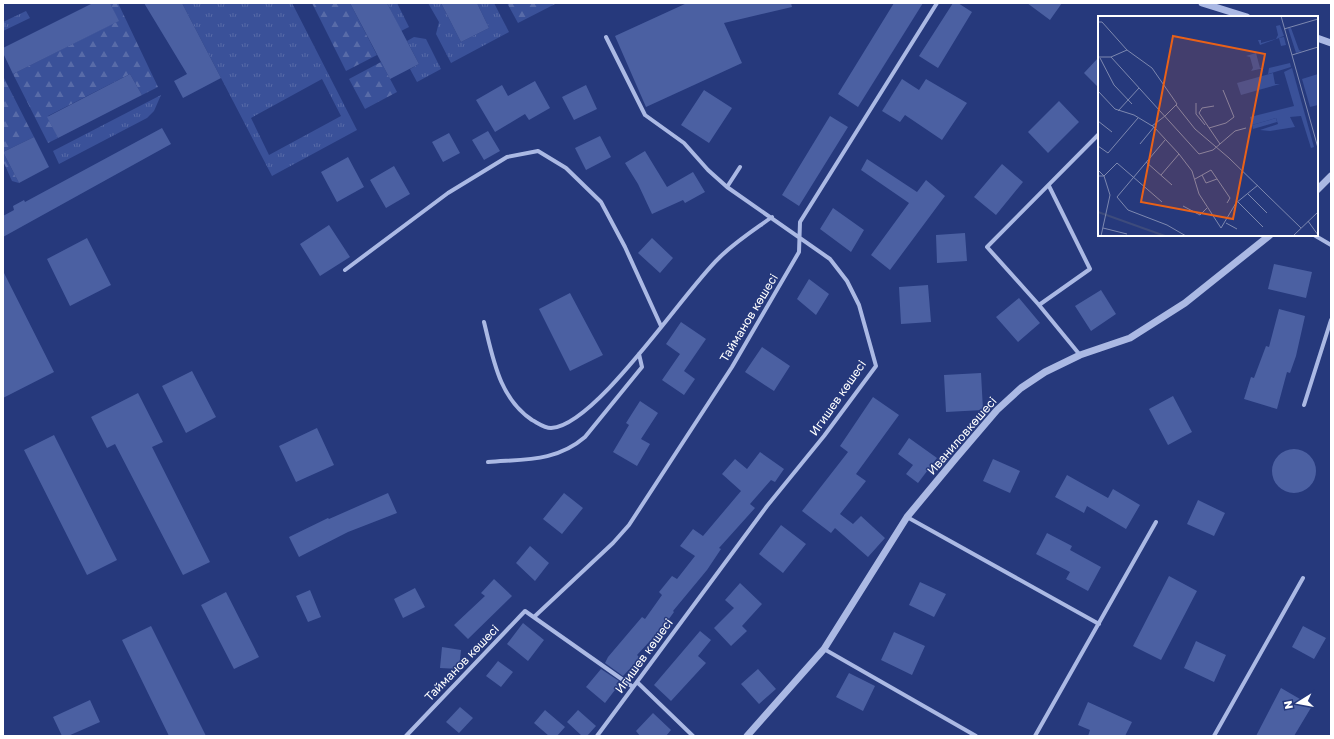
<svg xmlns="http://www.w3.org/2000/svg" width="1334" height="739" font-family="'Golos Text',sans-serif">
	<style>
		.grass { fill: url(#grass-tufts); fill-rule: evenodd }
		.forest { fill: url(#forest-firs) }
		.building { fill: #4b60a2 }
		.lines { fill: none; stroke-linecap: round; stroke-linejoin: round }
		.minor { stroke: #abb9e4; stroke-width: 4 }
		.tertiary { stroke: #abb9e4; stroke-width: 7 }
		.labels { text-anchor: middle; stroke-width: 3; stroke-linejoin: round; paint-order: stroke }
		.street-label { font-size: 12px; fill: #fff; stroke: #26397c }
		.inset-river { fill: none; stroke: #3d4b7c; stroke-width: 2 }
		.inset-road { fill: none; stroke: #7d88b0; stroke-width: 1 }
		.view { fill: #e96118; fill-opacity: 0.15; stroke: #e96118; stroke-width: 2 }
		.inset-edge { fill: none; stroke: #fff; stroke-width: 2 }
	</style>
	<defs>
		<pattern id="grass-tufts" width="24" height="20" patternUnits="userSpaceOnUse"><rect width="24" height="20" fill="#3a5199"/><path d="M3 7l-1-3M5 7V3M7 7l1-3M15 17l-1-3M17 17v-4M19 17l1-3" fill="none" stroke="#586ba8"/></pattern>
		<pattern id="forest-firs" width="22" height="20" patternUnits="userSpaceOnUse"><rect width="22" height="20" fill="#3a5199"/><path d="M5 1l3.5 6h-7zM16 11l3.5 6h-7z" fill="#586ba8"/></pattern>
	</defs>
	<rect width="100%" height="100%" fill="#26397c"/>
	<path class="grass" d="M182 3H292L357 130 272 176ZM322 79 341 116 269 155 251 118Z
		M387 3H397L409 27 401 31Z
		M428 3H441L461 42 489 28 477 3H494L509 32 451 63 436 34 439 22Z
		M26 11 30 18 3 31V22Z
		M414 37 426 39 441 69 417 82 410 69 419 64 407 41Z
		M161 95 154 111 147 118 59 164 53 151Z"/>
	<path class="forest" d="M110 3H118L158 87 142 95 130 74 48 116 58 138 48 143 13 74 118 21Z
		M312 3H350L377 55 346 71Z
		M507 3H557L518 23Z
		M381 62 397 92 365 109 349 79Z
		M3 76 34 137 3 152 19 183 12 181 3 161Z"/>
	<path class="building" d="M93 3H110L119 21 13 74 3 53V48Z
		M144 3H182L221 78 183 98 174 81 187 74Z
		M350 3H387L419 64 390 79Z
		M441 3H477L489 28 461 42Z
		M687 3H791L792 7 724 23 742 63 646 107 615 36Z
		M894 3H923L858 107 838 94Z
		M953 3H958L972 12 938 68 919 56Z
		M1027 3H1062L1050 20Z
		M1099 57V88L1084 73Z
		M130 74 142 95 58 138 47 117Z
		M902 79 919 90 926 79 967 103 942 140 905 115 900 122 882 111Z
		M535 81 550 108 529 120 525 114 495 132 476 100 502 85 508 96Z
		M586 85 597 109 574 120 562 97Z
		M704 90 732 108 709 143 681 125Z
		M1059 101 1079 122 1048 153 1028 132Z
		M830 116 848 127 799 206 782 195Z
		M162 128 171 144 3 237V216L14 210 13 206 24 200 25 202Z
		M488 131 500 151 484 160 472 140Z
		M449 133 460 153 443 162 432 142Z
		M600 136 611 157 586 170 575 148Z
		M34 137 49 167 19 183 3 152Z
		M645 151 667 187 693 172 705 192 685 203 683 200 652 214 638 184 625 163Z
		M348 157 364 187 337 202 321 172Z
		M867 159 917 192 926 180 945 196 890 270 871 255 909 203 861 170Z
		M1002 164 1023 182 996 215 974 197Z
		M394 166 410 194 386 208 370 180Z
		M833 208 864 230 851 252 820 229Z
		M329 225 350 257 320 276 300 244Z
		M965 233 967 261 937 263 936 235Z
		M87 238 111 285 70 306 47 259Z
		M652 238 673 258 660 273 638 253Z
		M1274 264 1312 272 1306 298 1268 289Z
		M3 271 54 372 3 398Z
		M809 279 829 294 816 315 797 299Z
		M928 285 931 322 901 324 899 287Z
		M1101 290 1116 314 1091 331 1075 306Z
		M570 293 603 355 570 371 539 309Z
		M1019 298 1040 323 1018 342 996 317Z
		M1279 309 1305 316 1296 356 1290 373 1287 372 1277 409 1244 399 1251 377 1254 378 1266 346 1269 347Z
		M681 322 706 339 684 371 695 379 684 395 662 380 680 354 666 344Z
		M762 347 790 366 774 391 745 372Z
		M192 371 216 417 186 433 162 386Z
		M981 373 983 410 946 412 944 375Z
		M138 393 163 442 152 447 210 562 183 575 115 444 107 448 91 417Z
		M1173 396 1192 432 1168 445 1149 409Z
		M873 397 899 415 856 474 866 481 840 514 853 524 861 516 885 538 868 557 835 528 831 533 802 511 848 452 840 446Z
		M640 401 658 413 641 439 650 444 637 466 613 452 629 425 626 423Z
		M317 428 334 465 296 482 279 446Z
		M54 435 117 560 87 575 24 450Z
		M909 438 937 458 918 483 906 474 913 465 898 454Z
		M1272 471a22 22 0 1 1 44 0a22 22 0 1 1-44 0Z
		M760 452 784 469 775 482 771 480 750 504 755 508 719 548 721 549 707 570 673 611 674 612 663 627 637 655 640 658 623 676 605 663 608 657 642 617 645 619 662 595 659 592 672 576 677 579 695 556 680 546 693 529 703 536 741 491 722 474 735 459 747 469Z
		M993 459 1020 471 1010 493 983 481Z
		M1067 475 1108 498 1113 489 1140 505 1126 529 1087 506 1084 513 1055 497Z
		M388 493 397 513 348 532 299 557 289 537 328 518 329 519Z
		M564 493 583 508 562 534 543 519Z
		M1198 500 1225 513 1214 536 1187 524Z
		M781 525 806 544 783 573 759 554Z
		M1047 533 1072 546 1070 550 1101 567 1088 591 1066 579 1070 572 1036 554Z
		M530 546 549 563 535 581 516 563Z
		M1169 576 1197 591 1161 660 1133 646Z
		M494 579 512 596 468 639 454 625 485 596 481 593Z
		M920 582 946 594 934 617 909 605Z
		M740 583 762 604 742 626 747 631 731 646 714 628 734 608 725 600Z
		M415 588 425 607 403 618 394 599Z
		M310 590 321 617 308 622 296 596Z
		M226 592 259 657 234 669 201 605Z
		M523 623 544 640 528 661 507 644Z
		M151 626 206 736H169L122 640Z
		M1303 626 1326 638 1314 659 1292 647Z
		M700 631 711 640 698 656 706 663 671 701 654 685Z
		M894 632 925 646 912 675 881 660Z
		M1196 641 1226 655 1214 682 1184 668Z
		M442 647 461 650 459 669 440 668Z
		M498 661 513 672 501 687 486 676Z
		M601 669 619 681 616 684 618 686 605 703 586 687Z
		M758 669 776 689 759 704 741 684Z
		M849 673 875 686 863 711 836 697Z
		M1281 688 1312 706 1294 736H1256Z
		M90 700 100 722 68 736H62L53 717Z
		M1088 702 1132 722 1125 736H1088L1090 730 1078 725Z
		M460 707 473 718 459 733 446 722Z
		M545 710 565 727 557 736H549L534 723Z
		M578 710 596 726 587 736H582L567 722Z
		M653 713 671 730 666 736H640L636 731Z"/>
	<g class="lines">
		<path class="minor" d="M727 187 740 167
			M1314 235 1331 245
			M345 270 448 193 507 157 538 151 566 168 601 202 625 247 661 326
			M1039 305 1090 269 1049 186
			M484 322C493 358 499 398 532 420 538 423 544 428 551 428 596 426 684 291 719 258 735 242 754 230 772 217
			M1080 355 1039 305 987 247 1099 134
			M1304 405 1331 320
			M488 462C524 459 556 462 585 437L642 367 639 354
			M907 517 1099 624
			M534 617 613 543 629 525 732 367 799 252 800 222 937 3
			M824 649 976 736
			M637 682 693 736
			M406 736 525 611 633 687
			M597 736 767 506 824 436 876 366 859 305 847 281 830 259 727 187 708 170 684 143 645 115 606 37
			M1035 736 1156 522
			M1214 736 1303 578"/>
		<path class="tertiary" d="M1202 3 1247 17
			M1317 38 1331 43
			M1317 190 1331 176
			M747 736 824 649 907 517 956 458 997 410 1021 388 1045 372 1080 355 1130 338 1185 303 1270 235"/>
	</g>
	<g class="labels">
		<g class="street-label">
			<text transform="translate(749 318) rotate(-59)" y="4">Тайманов көшесі</text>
			<text transform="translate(838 398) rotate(-55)" y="4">Игишев көшесі</text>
			<text transform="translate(962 436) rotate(-49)" y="4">Иваниловкөшесі</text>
			<text transform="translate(644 656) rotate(-54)" y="4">Игишев көшесі</text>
			<text transform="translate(462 663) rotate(-46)" y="4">Тайманов көшесі</text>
		</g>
	</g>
	<g transform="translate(1098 16)">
		<rect width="220" height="220" fill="#26397c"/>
		<path d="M175 57 177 68H182L143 79 139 67ZM178 102 179 106 155 113 154 109Z" fill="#3a5199"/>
		<path d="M182 9 186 20 180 22 186 21 188 29 183 30 181 22 162 29 160 24H163V27L178 23 180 19 178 10ZM190 12H193L201 34 204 35 198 37ZM158 37 162 52H166L153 55 155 52 152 41 148 40ZM192 47 193 51 170 58 171 52ZM194 52 216 131 213 132 203 100 192 101 197 111 172 115 162 114 180 108 178 102 154 109 152 101 196 90 186 56ZM220 58V89L212 91 204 63Z" fill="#3a5199"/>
		<path class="inset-river" d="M0 196 67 220"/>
		<path class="inset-road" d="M183 0 220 132M0 6H4L29 34 54 52 79 88 67 100M186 13 220 3M194 39 220 31M0 41H13L29 34M13 41 101 138 115 134 137 115 148 112M2 42 16 69 34 88M0 75 17 93 36 99 56 111 81 138 94 155 101 178 123 212 138 187 160 169M98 87V98L107 109M78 89 97 113 131 142 203 212M116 90 104 92 101 97 122 128M20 95 41 72M0 105 14 116M54 110 67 100M111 112 128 107 136 101 125 74M42 128 56 111M0 130 10 137 40 102M48 146 74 169M0 154 6 160 12 179 3 220M63 159 81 138M104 159 108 167 119 163M0 160H6L19 147 64 186M97 163 113 154 132 182 129 187M150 178 169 197M19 181 30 194 69 209 88 220M19 181 67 124M140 186 165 211M85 190 102 199 109 192M210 205 220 219M128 207 139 213M5 212 29 218M195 220 220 196"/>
		<path class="view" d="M75 20 167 38 135 203 43 186Z"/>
		<rect width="220" height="220" class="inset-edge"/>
	</g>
	<rect width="1334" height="739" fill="none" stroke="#ffffff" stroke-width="8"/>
	<g transform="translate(1298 703) rotate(259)" stroke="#26397c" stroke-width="3" paint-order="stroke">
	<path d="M0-3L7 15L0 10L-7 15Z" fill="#ffffff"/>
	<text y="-6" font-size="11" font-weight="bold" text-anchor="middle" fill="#ffffff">N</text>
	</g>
</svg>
